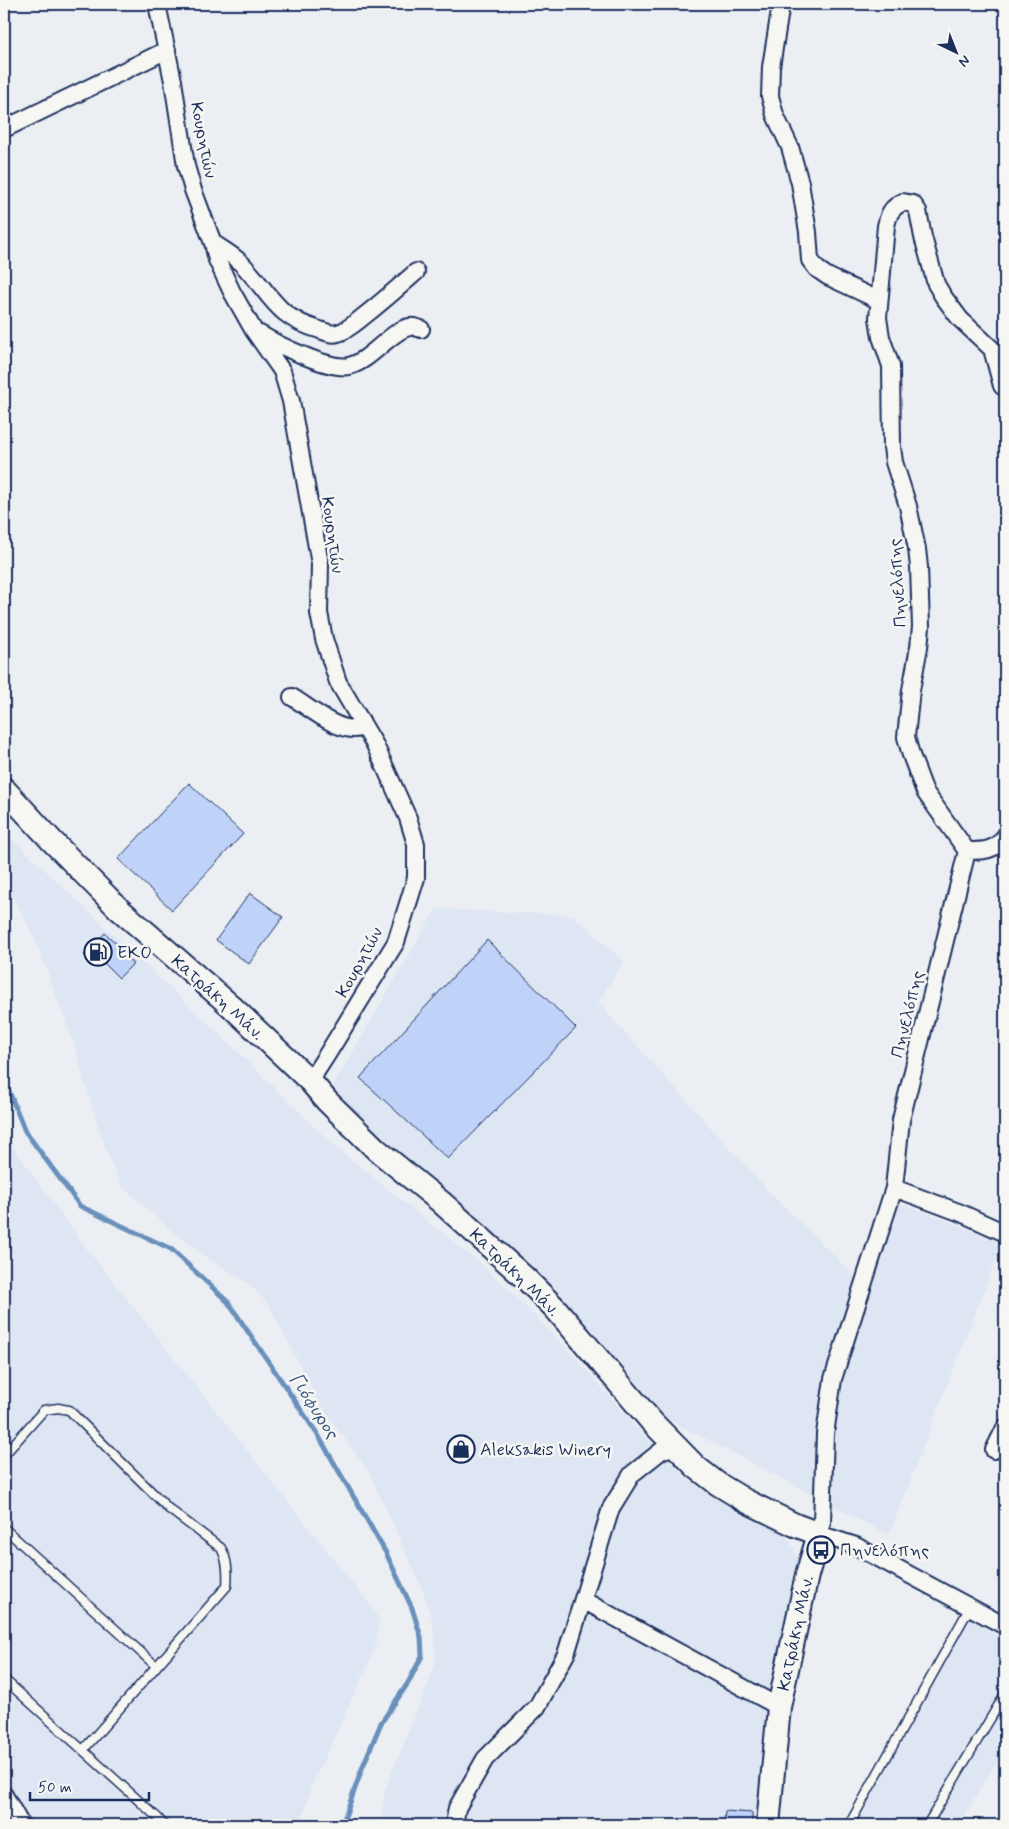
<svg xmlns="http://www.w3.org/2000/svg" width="1009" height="1829" font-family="Mynerve,sans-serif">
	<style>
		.built { fill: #dee6f4 }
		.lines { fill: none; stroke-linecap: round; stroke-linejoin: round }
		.stream { stroke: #6990bc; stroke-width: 5 }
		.building { fill: #bfd2f7; stroke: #1b2f5e }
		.lane-casing { stroke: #1b2f5e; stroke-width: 11 }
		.street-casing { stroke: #1b2f5e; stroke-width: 20 }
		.secondary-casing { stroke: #1b2f5e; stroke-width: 26 }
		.lane { stroke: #f6f6f2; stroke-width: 8 }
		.street { stroke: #f6f6f2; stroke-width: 16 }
		.secondary { stroke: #f6f6f2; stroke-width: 22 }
		.labels { text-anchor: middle; stroke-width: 5; stroke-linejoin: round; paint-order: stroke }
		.street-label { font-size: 18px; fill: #1b2f5e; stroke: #f6f6f2 }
		.poi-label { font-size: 18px; fill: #1b2f5e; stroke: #f6f6f2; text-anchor: start }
		.water-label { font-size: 19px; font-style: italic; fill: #3c5885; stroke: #f6f6f2 }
	</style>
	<rect width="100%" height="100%" fill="#ebeff3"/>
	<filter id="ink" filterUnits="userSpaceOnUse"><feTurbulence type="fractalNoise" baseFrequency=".02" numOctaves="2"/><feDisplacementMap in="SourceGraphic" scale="10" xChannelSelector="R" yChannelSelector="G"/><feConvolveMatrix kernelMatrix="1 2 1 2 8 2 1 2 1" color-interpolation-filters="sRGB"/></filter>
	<g filter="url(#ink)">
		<path class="built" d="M13 840 230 1044 332 1144 482 1265 514 1295 573 1355 643 1434 690 1481 722 1502 777 1527 784 1534 795 1549 799 1569 758 1825H380L385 1790 435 1666V1640L432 1619 422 1588 369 1472 319 1403 269 1305 248 1283 207 1258 172 1231 121 1185 108 1155 91 1104 72 1038 39 949 20 909 4 885V846Z
			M436 909 573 915 624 961 598 1003 772 1195 870 1291 897 1202 964 1227 1002 1244 889 1535 666 1418 527 1268 353 1110 333 1086Z
			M4 1135 80 1240 370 1605 379 1620 376 1644 366 1669 310 1790 301 1825H4Z
			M960 1614 1005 1639V1749L958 1825H846L896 1737 926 1673Z"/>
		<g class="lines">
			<path class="stream" d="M4 1079 25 1131 80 1206 171 1249 228 1302 318 1435 386 1553 412 1608 421 1637 422 1656 408 1683 381 1723 363 1766 342 1825"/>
		</g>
		<path class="building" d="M189 783 243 834 172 910 118 859Z
			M250 893 283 917 249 964 216 940Z
			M105 933 119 946 116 948 133 964 119 978 102 961 97 967 84 955Z
			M487 940 576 1028 448 1159 360 1078Z
			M725 1811 752 1813V1825H724Z"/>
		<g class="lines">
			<g class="lane-casing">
				<path id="lane" d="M4 1455 44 1410 58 1408 69 1410 169 1509 221 1548C228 1560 228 1573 227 1586L83 1750
					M4 1528 156 1666
					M4 1679 158 1818 164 1825
					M849 1825 970 1607
					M927 1825 1005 1694"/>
			</g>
			<g class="street-casing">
				<path id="street" d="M157 4 173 81 186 166 193 190 213 243 217 260 232 292 254 331 282 371 291 401 320 564 319 613 324 639 338 682 375 745 408 818 416 844V878L396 942 328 1053 310 1081
					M781 4 771 67 770 96 775 115 790 147 800 183 808 232 810 260 817 269 827 276 878 300
					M4 129 167 50
					M213 243C222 249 233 255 241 263 271 293 274 317 320 330 326 332 332 335 338 333 348 330 356 322 364 316 382 302 399 287 416 272
					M260 334C278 345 329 370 349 366 371 361 392 329 410 327 413 326 418 328 421 329
					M1002 386 992 349 960 319 943 296 936 284 923 237 918 211 913 204 903 202C891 208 889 213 886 226L878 318 881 337 891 366 892 447 894 462 908 506 917 549 919 567 921 627 919 647 911 690 906 737 911 755 925 792 967 851C983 851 996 851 1005 836
					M292 697C310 708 343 737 364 727
					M967 851 901 1120 894 1188 833 1379 825 1434 822 1523 819 1534 856 1546 1005 1626
					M894 1188 961 1213 1005 1233
					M994 1450 1005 1428
					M583 1600 779 1707
					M4 1795 21 1825
					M454 1825 457 1808 485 1759 537 1707 566 1654 611 1508 632 1474 661 1451 674 1446"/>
			</g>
			<g class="secondary-casing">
				<path id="secondary" d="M4 789 52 841 119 909 231 1006 310 1081 327 1101 377 1150 441 1202 527 1280 555 1308 652 1422 696 1467 718 1484 746 1501 795 1525 819 1534 807 1575 779 1707 768 1825"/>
			</g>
			<use href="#lane" class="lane"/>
			<use href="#street" class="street"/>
			<use href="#secondary" class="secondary"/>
		</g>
	</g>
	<defs>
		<g id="fuel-ring" transform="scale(1.4375)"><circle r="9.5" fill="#f6f6f2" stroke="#1b2f5e" stroke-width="1.5"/><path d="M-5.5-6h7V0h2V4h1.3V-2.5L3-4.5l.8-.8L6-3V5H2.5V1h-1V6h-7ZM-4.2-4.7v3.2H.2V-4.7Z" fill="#1b2f5e"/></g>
		<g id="shop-ring" transform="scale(1.4375)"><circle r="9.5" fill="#f6f6f2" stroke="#1b2f5e" stroke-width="1.5"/><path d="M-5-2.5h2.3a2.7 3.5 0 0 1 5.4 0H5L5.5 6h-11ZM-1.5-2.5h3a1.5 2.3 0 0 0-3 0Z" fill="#1b2f5e"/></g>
		<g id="bus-ring" transform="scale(1.4375)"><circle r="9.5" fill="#f6f6f2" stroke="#1b2f5e" stroke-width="1.5"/><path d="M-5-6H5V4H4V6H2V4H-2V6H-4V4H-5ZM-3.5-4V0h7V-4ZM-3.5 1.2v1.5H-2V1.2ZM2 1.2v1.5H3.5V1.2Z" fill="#1b2f5e"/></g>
	</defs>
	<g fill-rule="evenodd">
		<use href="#fuel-ring" x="98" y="952"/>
		<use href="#shop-ring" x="461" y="1449"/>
		<use href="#bus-ring" x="821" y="1550"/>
	</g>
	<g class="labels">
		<g class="street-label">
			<text transform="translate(204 140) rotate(79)" y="6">Κουρητών</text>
			<text transform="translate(333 535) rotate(82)" y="6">Κουρητών</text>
			<text transform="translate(897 583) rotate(-94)" y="6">Πηνελόπης</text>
			<text transform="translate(359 962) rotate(-61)" y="6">Κουρητών</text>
			<text transform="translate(218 997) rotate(42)" y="6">Κατράκη Μάν.</text>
			<text transform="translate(907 1014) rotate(-76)" y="6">Πηνελόπης</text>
			<text transform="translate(515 1272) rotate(44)" y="6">Κατράκη Μάν.</text>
			<text transform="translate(795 1633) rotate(-78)" y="6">Κατράκη Μάν.</text>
		</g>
		<g class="poi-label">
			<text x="117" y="958">EKO</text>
			<text x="480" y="1455">Aleksakis Winery</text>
			<text x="840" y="1556">Πηνελόπης</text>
		</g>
		<g class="water-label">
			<text transform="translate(315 1405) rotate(57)" y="7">Γιόφυρος</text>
		</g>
	</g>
	<rect width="1009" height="1829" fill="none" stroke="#f6f6f2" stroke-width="20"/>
	<rect x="10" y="10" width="989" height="1809" fill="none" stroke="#1b2f5e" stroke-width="2" filter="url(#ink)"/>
	<g transform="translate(956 52) rotate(137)" stroke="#f6f6f2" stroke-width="4" paint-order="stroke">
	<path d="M0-4L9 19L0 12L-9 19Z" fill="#1b2f5e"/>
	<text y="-8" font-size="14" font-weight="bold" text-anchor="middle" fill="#1b2f5e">N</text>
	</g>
	<path d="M30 1792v8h119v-8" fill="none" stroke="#1b2f5e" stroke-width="2.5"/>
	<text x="38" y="1792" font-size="15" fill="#1b2f5e" stroke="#f6f6f2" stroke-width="4" paint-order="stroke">50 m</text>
</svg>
